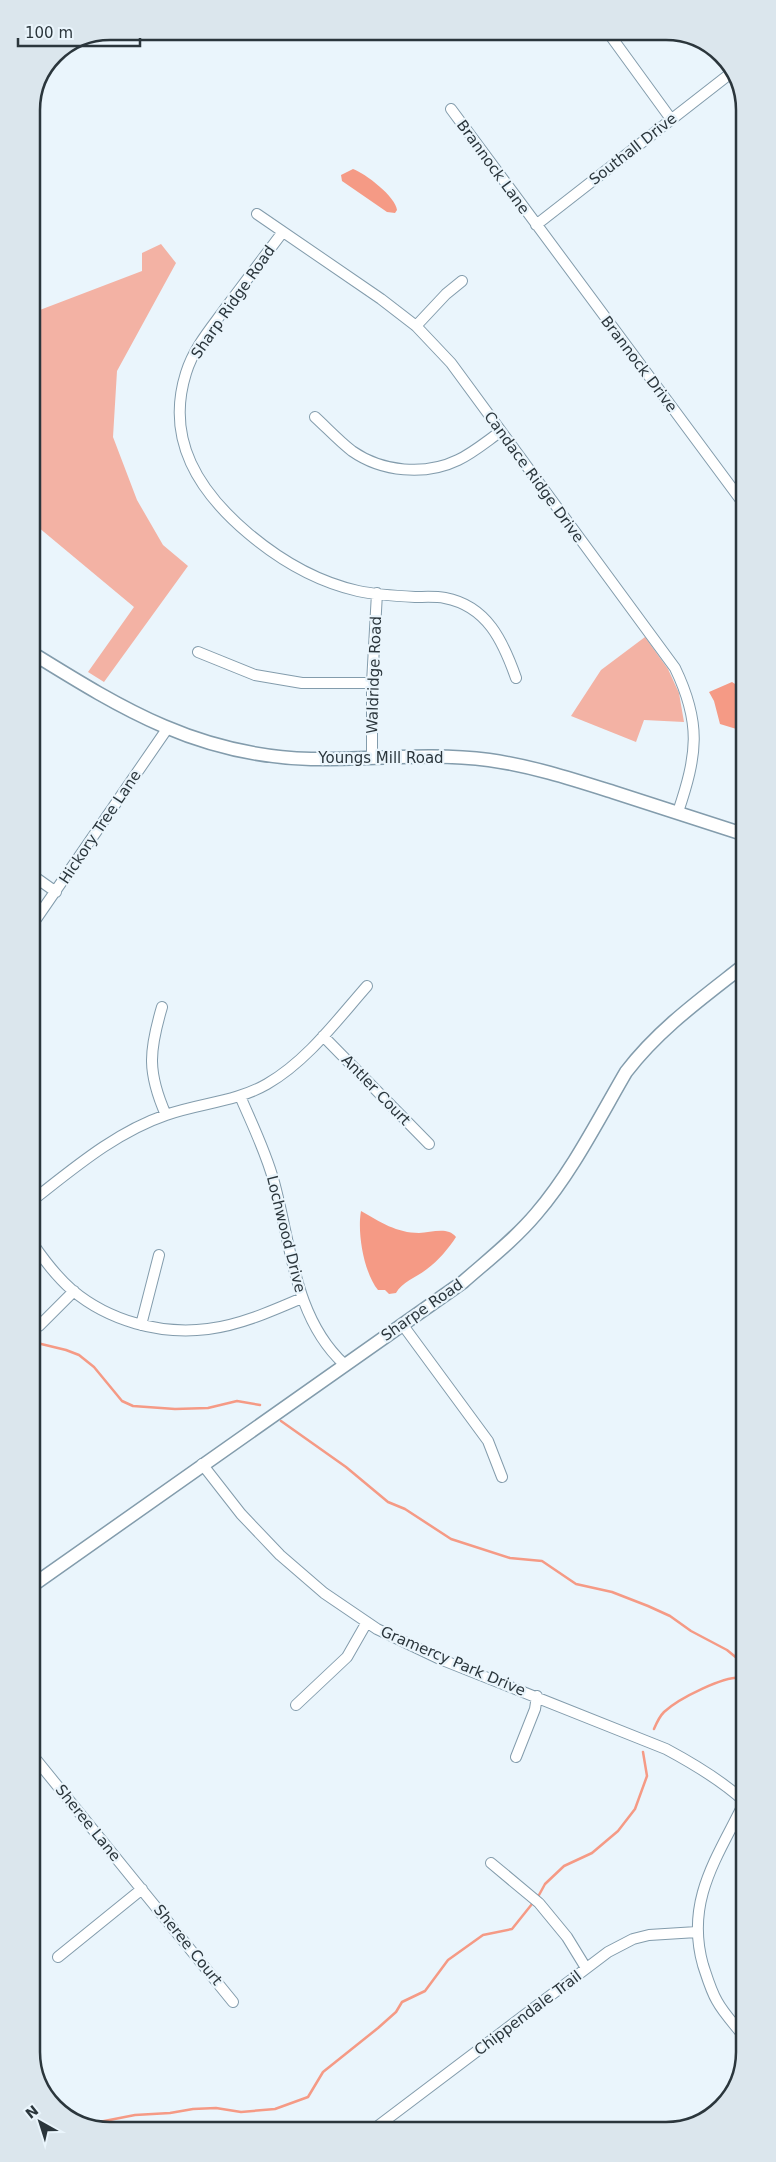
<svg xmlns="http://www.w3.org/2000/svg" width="776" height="2162" font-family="'DejaVu Sans',sans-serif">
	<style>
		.green { fill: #f3b2a4 }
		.water { fill: #f59a85 }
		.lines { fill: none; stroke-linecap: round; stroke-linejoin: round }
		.stream { stroke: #f59a85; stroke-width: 2.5 }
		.minor-casing { stroke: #839cac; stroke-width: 12 }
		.tertiary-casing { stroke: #839cac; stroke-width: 15 }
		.minor { stroke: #fff; stroke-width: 10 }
		.tertiary { stroke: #fff; stroke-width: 12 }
		.labels { text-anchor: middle; stroke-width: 4.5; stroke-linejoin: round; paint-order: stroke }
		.street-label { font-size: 15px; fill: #2b363c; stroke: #eaf5fc }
		.rim { fill: none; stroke: #2b363c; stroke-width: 2.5 }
	</style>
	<rect width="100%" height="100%" fill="#eaf5fc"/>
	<path class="green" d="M161 244 176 263 117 371 113 437 137 500 163 545 188 566 104 682 88 672 134 607 32 522V313L142 271V253Z
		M645 637 668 669 679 693 684 722 644 720 636 742 571 716 601 670Z"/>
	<path class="water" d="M353 169C365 173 396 197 397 210L395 213 387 212 342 181 341 175Z
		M732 682 743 689V731L720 724 714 701 709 692Z
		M361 1211C380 1222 397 1233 419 1233 431 1233 447 1226 456 1237 449 1248 438 1261 427 1269 417 1277 402 1282 396 1293L389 1294 385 1290H378C364 1273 357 1233 361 1211Z"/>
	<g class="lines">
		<path class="stream" d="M96 37 129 31
			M33 1342 66 1350 79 1355 94 1367 122 1401 133 1406 175 1409 208 1408 237 1401 260 1405
			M281 1421 346 1467 388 1502 405 1509 451 1539 510 1558 542 1561 576 1584 612 1592 648 1606 670 1616 691 1631 727 1650 744 1664
			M654 1729C657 1722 659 1717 664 1712 678 1699 726 1674 744 1678
			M539 1895 545 1884 564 1866 592 1853 618 1831 635 1809 647 1776 643 1752
			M89 2124 135 2115 170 2113 193 2109 216 2108 241 2112 275 2109 308 2097 323 2072 378 2028 396 2012 402 2002 425 1991 448 1960 483 1935 512 1929 532 1904"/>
		<g class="minor-casing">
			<path id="minor" d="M607 31 671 119
				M451 109 743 503
				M257 214 381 299 416 326 451 363 675 668C702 724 697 755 678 812
				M536 225 731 73
				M282 233C264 257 246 281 227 306 212 327 194 347 186 373 165 440 199 492 249 534 280 560 318 582 358 591 377 595 396 596 415 597 424 597 435 596 445 598 487 606 503 641 516 678
				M416 326 446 294 462 281
				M315 417C327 428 339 441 352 451 382 472 425 476 458 460 473 453 487 441 500 432
				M198 652 255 675 302 683H372
				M372 758V683L377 593
				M32 875 56 892
				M32 925 167 729
				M162 1007C149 1051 147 1072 166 1115
				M323 1036 429 1144
				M240 1096C252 1124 266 1152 274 1182 291 1244 294 1318 344 1364
				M33 1200C74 1168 116 1132 166 1115 200 1103 236 1102 267 1084 307 1061 337 1020 367 986
				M33 1244C44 1260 57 1277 72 1290 109 1321 160 1335 208 1329 240 1325 272 1311 302 1298
				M402 1324 488 1441 502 1477
				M141 1325 159 1255
				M39 1326 74 1291
				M202 1464 241 1514 280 1555 324 1593 377 1629 440 1659 666 1749C694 1764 721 1780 744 1801
				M296 1705 347 1657 367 1622
				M34 1757 233 2002
				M516 1757 535 1709 537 1696
				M744 1803C717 1858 685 1901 703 1965 707 1977 711 1991 717 2001 724 2014 736 2026 745 2038
				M491 1863 539 1903 567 1937 586 1968
				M58 1957 142 1889
				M374 2129 608 1952 633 1939 649 1935 697 1932"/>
		</g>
		<g class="tertiary-casing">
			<path id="tertiary" d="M32 653C124 710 199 756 311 759 370 760 430 752 489 760 532 766 572 779 613 792 657 806 700 820 743 834
				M33 1585 463 1282C488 1260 514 1240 536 1214 572 1172 598 1120 626 1072 659 1029 701 999 743 966"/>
		</g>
		<use href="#minor" class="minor"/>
		<use href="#tertiary" class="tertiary"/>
	</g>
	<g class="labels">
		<g class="street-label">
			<text transform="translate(633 149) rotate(-38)" y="5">Southall Drive</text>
			<text transform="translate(493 167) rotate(54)" y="5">Brannock Lane</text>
			<text transform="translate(233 302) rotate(-55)" y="5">Sharp Ridge Road</text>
			<text transform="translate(639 364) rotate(53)" y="5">Brannock Drive</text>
			<text transform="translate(534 477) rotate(54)" y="5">Candace Ridge Drive</text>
			<text transform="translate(374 675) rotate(-88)" y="5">Waldridge Road</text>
			<text x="381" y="763">Youngs Mill Road</text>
			<text transform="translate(100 827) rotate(-56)" y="5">Hickory Tree Lane</text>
			<text transform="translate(376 1090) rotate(46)" y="5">Antler Court</text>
			<text transform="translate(286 1234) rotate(76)" y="5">Lochwood Drive</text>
			<text transform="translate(422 1310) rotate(-35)" y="5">Sharpe Road</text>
			<text transform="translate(453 1661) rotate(23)" y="5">Gramercy Park Drive</text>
			<text transform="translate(88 1823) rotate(51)" y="5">Sheree Lane</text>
			<text transform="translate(188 1945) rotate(51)" y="5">Sheree Court</text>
			<text transform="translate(528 2013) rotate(-37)" y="5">Chippendale Trail</text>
		</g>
	</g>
	<path d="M0 0H776V2162H0ZM110 40H666A70 70 0 0 1 736 110V2052A70 70 0 0 1 666 2122H110A70 70 0 0 1 40 2052V110A70 70 0 0 1 110 40Z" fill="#dbe6ed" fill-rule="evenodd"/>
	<path class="rim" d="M110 40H666A70 70 0 0 1 736 110V2052A70 70 0 0 1 666 2122H110A70 70 0 0 1 40 2052V110A70 70 0 0 1 110 40Z"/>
	<g transform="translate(40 2122) rotate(321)" stroke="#eaf5fc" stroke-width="4" paint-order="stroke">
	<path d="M0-4L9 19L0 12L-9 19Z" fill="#2b363c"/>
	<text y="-8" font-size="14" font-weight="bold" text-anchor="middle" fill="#2b363c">N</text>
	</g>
	<path d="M18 38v8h122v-8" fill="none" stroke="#2b363c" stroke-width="2.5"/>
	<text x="25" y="38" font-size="15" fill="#2b363c" stroke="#eaf5fc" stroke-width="4" paint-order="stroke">100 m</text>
</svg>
